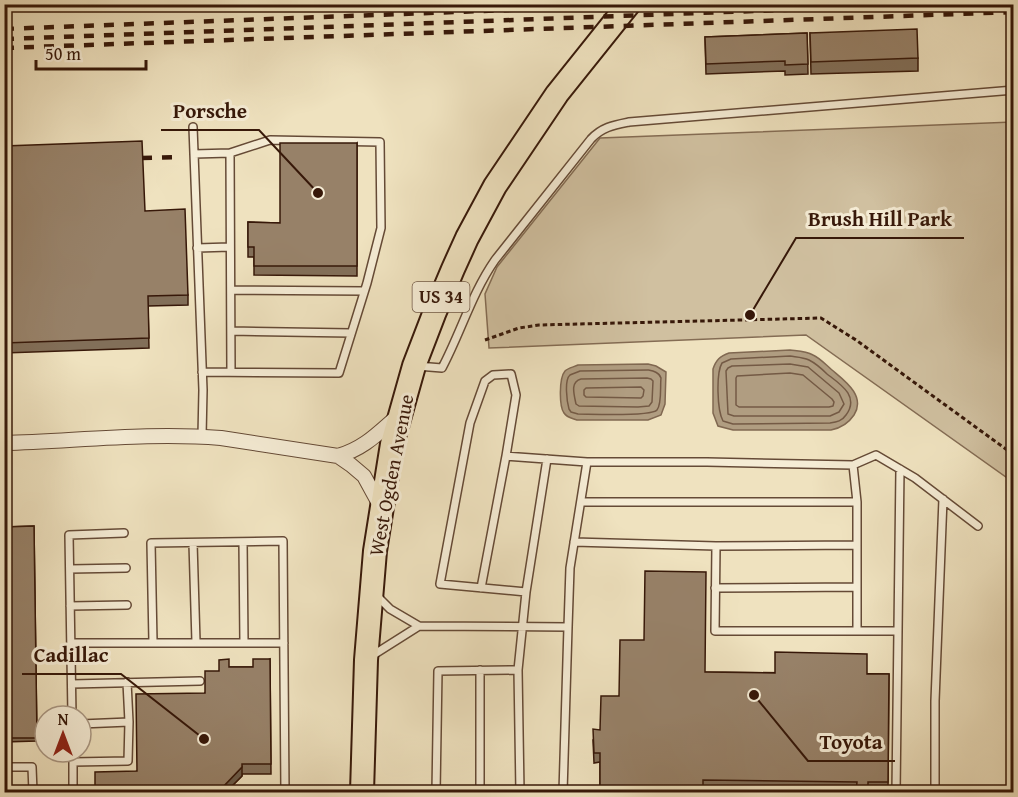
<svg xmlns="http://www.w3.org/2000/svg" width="1018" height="797" font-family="'Gentium Book Plus',serif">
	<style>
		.green { fill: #d0c0a0; stroke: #846c54; stroke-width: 1.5 }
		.water { fill: #b09d81; stroke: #806851; stroke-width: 1.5 }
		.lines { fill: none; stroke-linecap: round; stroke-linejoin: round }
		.shore { stroke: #745a45; stroke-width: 1.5 }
		.lane-casing { stroke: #654a36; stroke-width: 10 }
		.street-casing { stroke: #654a36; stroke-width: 16 }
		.primary-casing { stroke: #371809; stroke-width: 26 }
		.path { stroke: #371809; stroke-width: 3; stroke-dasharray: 4.5 3; stroke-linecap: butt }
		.lane { stroke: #f5ecd5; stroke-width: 7 }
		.street { stroke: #f5ecd5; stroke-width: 14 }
		.primary { stroke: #efe2bf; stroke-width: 22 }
		.rail { stroke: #371809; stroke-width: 4.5; stroke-dasharray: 10 10; stroke-linecap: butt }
		.wall { fill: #826f59; stroke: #371809; stroke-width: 1.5 }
		.shaded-wall { fill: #6a5a49; stroke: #371809; stroke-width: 1.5 }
		.building { fill: #978168; stroke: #371809; stroke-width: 1.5 }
		.labels { text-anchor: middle; stroke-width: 6; stroke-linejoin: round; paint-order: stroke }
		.shield { fill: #f5ecd5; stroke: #705846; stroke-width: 1.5 }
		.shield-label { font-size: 18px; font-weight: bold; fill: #371809 }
		.street-label { font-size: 20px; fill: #371809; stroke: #f5ecd5 }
		.leader { fill: none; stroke: #371809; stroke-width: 2 }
		.callout-dot { fill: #371809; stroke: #f5ecd5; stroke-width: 2 }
		.callout-label { font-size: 21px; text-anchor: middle; font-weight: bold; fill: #371809; stroke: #f5ecd5; stroke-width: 6; stroke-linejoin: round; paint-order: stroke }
	</style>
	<rect width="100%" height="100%" fill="#efe2bf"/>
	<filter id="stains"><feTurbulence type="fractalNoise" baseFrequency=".00333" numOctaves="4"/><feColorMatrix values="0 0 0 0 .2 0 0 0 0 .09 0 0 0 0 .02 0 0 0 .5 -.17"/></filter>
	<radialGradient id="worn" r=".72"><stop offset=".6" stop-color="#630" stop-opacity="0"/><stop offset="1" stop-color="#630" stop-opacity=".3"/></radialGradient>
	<path class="green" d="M1013 122V482L806 335 489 348 485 294 497 267 600 138Z"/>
	<path class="water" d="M790 350C798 351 806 351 813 355 820 358 826 365 832 370 845 381 866 396 854 415 848 424 841 428 831 430H733L718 426 713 413V369C716 360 720 356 729 353Z
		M648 364 656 366 666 372 665 404 661 415 648 420H577C572 418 567 418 564 413 559 406 559 378 565 371 568 368 574 367 578 365Z"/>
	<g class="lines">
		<path class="shore" d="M790 356C796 357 803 357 809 360 815 363 822 369 827 374 840 384 860 396 846 415 842 421 837 422 830 423L733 424 723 421C717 410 716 373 722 363L731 359Z
			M790 364 808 367 839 393 844 404 839 412 830 416H734L728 414 726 371 728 368 732 366Z
			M648 370C653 371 659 372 661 378 660 387 662 404 657 410 651 417 590 414 578 414L571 412 569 409C567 402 564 380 570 375 572 374 578 372 580 371Z
			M790 373 803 375 832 399 834 402 833 406 829 407H739L736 405V378L737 376Z
			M647 378 651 379 653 381 652 402 649 406 638 407 579 406 576 404C574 394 570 382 581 379Z
			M641 387 644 390 643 396 641 398 586 397 584 395V390L586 388Z"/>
		<g class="lane-casing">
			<path id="lane" d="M193 127 203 390 202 436
				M194 154 230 153 231 372
				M197 248 230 247
				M231 290 364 291
				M231 331 351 333
				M417 366 442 368C461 332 472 293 495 260L591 139C602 127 614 125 629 122L1014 90
				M202 372 339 373 367 283 381 228 380 142 270 140 230 153
				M581 502H857L853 465
				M857 502V631
				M243 542 244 643
				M574 542 716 546 715 631H898
				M193 543 196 642
				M716 546 857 545
				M70 569 126 568
				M481 588 506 456
				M715 588 857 587
				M526 592 547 459
				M376 595 390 609 419 626 568 627 570 568 587 462H707L853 465 876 455 915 478 978 526
				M70 606 127 605
				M153 642 151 543 283 541 285 792
				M71 643H284
				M370 657 419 626
				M480 670V792
				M518 670 520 792
				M72 684 200 681
				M72 716 69 535 124 533
				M81 724 129 722 127 682
				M73 752V792
				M73 762 128 761 129 722
				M4 767H32L33 792
				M436 792 438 671 518 670 526 592 440 584 470 423 485 381 493 375 511 374 516 395 506 456 587 462
				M563 792 568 627
				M896 792 900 469
				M935 792V701L943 499"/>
		</g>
		<g class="street-casing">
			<path id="street" d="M4 443C76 441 149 432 221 438L338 456 351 465 364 476 381 507
				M338 456C365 448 378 433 399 415"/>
		</g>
		<g class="primary-casing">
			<path id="primary" d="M362 792 366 660 375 551 392 444 414 366 434 314 453 269 467 238 495 186 557 94 629 4"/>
		</g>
		<path class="path" d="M485 340 519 328 539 325 821 318 856 340 1014 455"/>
		<use href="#lane" class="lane"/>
		<use href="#street" class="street"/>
		<use href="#primary" class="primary"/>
		<path class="rail" d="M4 29 668 4
			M4 39 941 4
			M4 48 1014 12
			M142 158 178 157"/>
	</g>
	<path class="wall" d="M807 33 808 74 785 75V71L706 74 705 37Z
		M810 33 918 58V71L811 74Z
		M357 143V276L254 275V257H248V222L280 223Z
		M4 146 145 211 188 295V305L148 306 149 348 4 353Z
		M34 526 37 741 4 742V527Z
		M270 659 271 774H242V776L226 792H95L137 771 205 693 219 671 229 667H253Z
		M705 672 889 674 888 792 703 790V792H600V762L594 763 593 740 600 730 619 696Z"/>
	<path class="shaded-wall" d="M242 767V776L226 792H220V790Z"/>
	<path class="building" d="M917 29 918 58 811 62 810 33Z
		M807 33 808 64 785 65V61L706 64 705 37Z
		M142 141 145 211 185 209 188 295 148 296 149 338 4 343V146Z
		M280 143H357V266H254V247H248V222L280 223Z
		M34 526 37 738H4V527Z
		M645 571 706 572 705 672 775 673V652L867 654V674H889L888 782H868V792H856L857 782 703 780V789H691V792H608V788H600V753H594L593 729 600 730 601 696H619L620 640H644Z
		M229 659V667H253V659H270L271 764H242V767L220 790 222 792H95V772L137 771 136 694 205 693V671H219V660Z
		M4 791H20V792H4Z"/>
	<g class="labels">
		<rect class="shield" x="412.5" y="282" width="57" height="30" rx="4.5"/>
		<g class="shield-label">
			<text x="441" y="303">US 34</text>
		</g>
		<g class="street-label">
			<text transform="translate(391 475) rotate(-79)" y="7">West Ogden Avenue</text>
		</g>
	</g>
	<path class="leader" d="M318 193L259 130H161M750 315L796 238H964M204 739L121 674H22M754 695L808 761H895"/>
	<g class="callout-dot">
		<circle cx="318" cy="193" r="6"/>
		<circle cx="750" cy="315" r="6"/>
		<circle cx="204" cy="739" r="6"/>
		<circle cx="754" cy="695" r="6"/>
	</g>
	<g class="callout-label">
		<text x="210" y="118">Porsche</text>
		<text x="880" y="226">Brush Hill Park</text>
		<text x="71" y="662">Cadillac</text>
		<text x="851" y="749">Toyota</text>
	</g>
	<rect width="1018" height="797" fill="none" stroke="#efe2bf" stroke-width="24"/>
	<rect x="6" y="6" width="1006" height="785" fill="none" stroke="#371809" stroke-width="3"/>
	<rect x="12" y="12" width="994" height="773" fill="none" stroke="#371809" stroke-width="1.5"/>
	<g transform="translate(63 734)"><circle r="28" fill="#f5ecd5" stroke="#a99783" stroke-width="1.5"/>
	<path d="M0-4.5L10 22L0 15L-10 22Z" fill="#8f2418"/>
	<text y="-9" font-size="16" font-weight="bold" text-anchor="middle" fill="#371809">N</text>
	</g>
	<path d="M36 60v9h110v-9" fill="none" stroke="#371809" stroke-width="3"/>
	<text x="45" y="60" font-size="18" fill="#371809" stroke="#f5ecd5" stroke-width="4.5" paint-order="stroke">50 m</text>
	<rect width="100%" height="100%" filter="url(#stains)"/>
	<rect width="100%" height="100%" fill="url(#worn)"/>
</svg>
